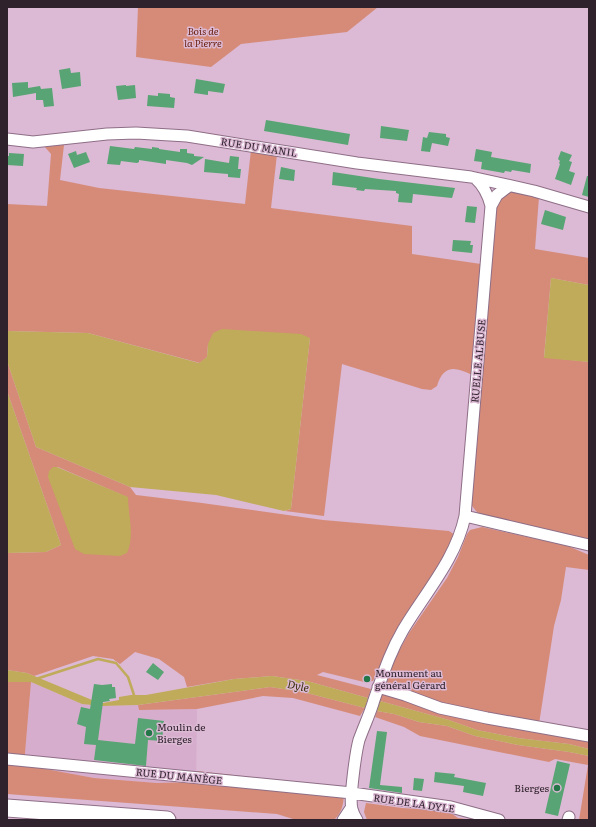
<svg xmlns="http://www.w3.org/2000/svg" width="596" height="827" font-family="Literata,serif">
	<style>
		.built { fill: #d7adcd }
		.green { fill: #d58b78; fill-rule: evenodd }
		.water { fill: #c0ab5a }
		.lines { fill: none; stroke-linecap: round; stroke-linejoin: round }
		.stream { stroke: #c0ab5a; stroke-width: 2.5 }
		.building { fill: #58a474 }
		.minor-casing { stroke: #8e6e87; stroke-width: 13 }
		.highway-casing { stroke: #8e6e87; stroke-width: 19 }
		.minor { stroke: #fff; stroke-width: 11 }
		.highway { stroke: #fff; stroke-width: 17 }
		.poi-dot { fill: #237648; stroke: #dcb9d4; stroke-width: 1.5 }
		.labels { text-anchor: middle; stroke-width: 3; stroke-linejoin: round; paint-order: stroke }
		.park-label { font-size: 10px; font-style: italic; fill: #681f0d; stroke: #dcb9d4 }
		.street-label { font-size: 10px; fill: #2f222c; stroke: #dcb9d4 }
		.poi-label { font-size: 10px; fill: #2f222c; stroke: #dcb9d4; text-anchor: start }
		.water-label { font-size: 11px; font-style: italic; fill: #372e09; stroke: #dcb9d4 }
	</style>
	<rect width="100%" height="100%" fill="#dcb9d4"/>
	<path class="built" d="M31 682 82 704 111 706 138 705 139 710 197 709 196 782 157 783 94 778 24 765Z"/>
	<path class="green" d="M138 7H378L347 32 241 44 211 67 136 57Z
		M64 145 60 180 99 188 245 204 251 150 277 154 271 208 412 226V254L481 264 472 375C455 366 443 365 437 386L431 390 422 389 342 364 324 516 285 511 291 509 310 338 208 344 207 357 200 363 88 333 7 331V204L47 206 51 154 44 146Z
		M514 191 539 197 535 249 589 258V285L551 278 544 357 589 362V540L484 518 476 511 470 503 494 204 505 193Z
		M7 361 36 447 130 487 136 495 202 503 323 520 449 531 455 535 449 552 388 649 373 681 364 682 323 672 317 675 371 689 368 698 307 681 272 676 234 679 187 687 184 677 159 659 135 652 120 664 113 659 93 656 34 676 27 673 7 670V553L46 552 61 545 7 391ZM53 467H58L127 497 128 511Z
		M482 527 568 546 589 555V570L566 567 561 600 554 626 539 724 446 707 386 685 395 658 409 633 447 578 458 557 467 534 470 530Z
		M7 682H31L24 765 94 778 157 783 195 782 196 771 278 780 345 789C343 801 344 811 334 820L293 819 277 814 7 794Z
		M270 687 303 692 365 708 360 716 293 698 263 696 197 709 139 710 138 705Z
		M383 691 589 739V749L569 744 518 738 477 730 449 720 380 701Z
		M377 711 394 714 419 722 447 726 475 736 518 745 569 752 589 756V820H579L588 765 555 759 549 762 420 736 404 727 375 717Z
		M366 803 402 808 448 811 458 818 474 820H367L364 812Z"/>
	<path class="water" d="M551 278 589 285V362L544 358Z
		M222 329 301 334 310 338 291 509 284 511 216 495 130 487 36 447 7 361V331L88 333 199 363 207 357 208 344 213 333Z
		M7 391 61 545 46 552 7 553Z
		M53 467H57L128 497C128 515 135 535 127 553L120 556 84 554 75 549 48 477 49 471Z
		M7 670 27 673 92 700 103 703 119 700V697L131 695H146L234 679 272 676 307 681 368 698 365 708 303 692 270 687 138 705 102 706 82 704 31 682H7Z
		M380 701 449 720 477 730 518 738 569 744 589 749V756L569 752 518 745 475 736 447 726 419 722 394 714 377 711Z"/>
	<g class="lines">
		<path class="stream" d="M36 679 98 659 116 663 128 677 135 698"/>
	</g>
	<path class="building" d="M70 68 71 73 80 72 81 86 62 89 59 70Z
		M196 79 225 84 223 93 208 91V95L194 93Z
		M28 82V88L40 86 41 89 52 88 54 106 44 107 43 100H36V93L13 97 12 83Z
		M126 85V86L135 85 136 98 118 100 116 86Z
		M158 93 170 94V97L175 98 174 108 147 106 148 95 158 96Z
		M266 120 350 134 348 145 264 131Z
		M381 126 409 130 407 141 380 138Z
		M429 132 446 134V137L450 138 448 146 432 143 430 152 421 151 423 137 427 138Z
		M110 146 134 149 135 147 152 149V147L159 148V149L180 152V149H187V153L194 154V156L204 157 192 165 187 163 166 160V164L139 160V162L137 163 121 161 120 165 107 164Z
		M476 149 492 152 491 157 531 164 530 173 512 170 511 172 505 171 504 173 481 169 482 162 474 161Z
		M76 151 77 155 86 152 90 162 74 168 68 154Z
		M561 151 572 155 569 161 572 162 569 171 575 173 571 185 555 179 560 164 559 163 560 161 558 159Z
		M9 153 24 154 23 166 7 165V156H9Z
		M230 156 239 157 238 169H241L240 178 228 177V174L204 172 205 159 229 163Z
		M281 167 295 170 294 181 279 179Z
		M333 172 379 179 455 188 452 198 413 194 412 203 398 202 399 194 396 193V191L365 189 364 191 356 190 357 188 332 185Z
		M587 176H589V197L582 195Z
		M467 206 477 207 475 223 465 222Z
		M545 210 566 217 563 230 541 224Z
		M453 240 471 241 470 245H473L472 253 452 251Z
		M153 663 164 672 158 680 146 672Z
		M94 684 102 685 112 684V687H115L116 698 109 699 110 701 103 702 98 740 135 744 138 718 164 721 162 741 148 740 146 766 94 760 96 745 84 744 86 727 77 724 81 707 90 709Z
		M377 731 387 732 380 785 402 787V793L369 788Z
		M557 761 570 764 558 816 545 813Z
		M435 772 455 774 454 777 486 783 483 796 463 792 464 786 434 782Z
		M414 778 424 779 422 791 413 790Z"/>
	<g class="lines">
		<g class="minor-casing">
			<path id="minor" d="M7 139 33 142 107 134 136 133 187 136 357 163 471 177 534 191 589 207
				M491 206 497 195 509 186
				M465 516 589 545
				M378 687 405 695 440 708 487 718 589 736
				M7 759 352 793 451 807 499 820
				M343 820 351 808
				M357 820C355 817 353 813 352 809 349 799 356 751 359 740 364 726 370 714 374 700 383 675 389 654 403 630 425 593 456 559 465 516L491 206C488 194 484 186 475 178
				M568 820 569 817"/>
		</g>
		<g class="highway-casing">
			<path id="highway" d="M7 808 167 820"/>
		</g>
		<use href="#minor" class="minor"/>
		<use href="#highway" class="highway"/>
	</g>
	<g class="poi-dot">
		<circle cx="367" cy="679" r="4"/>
		<circle cx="149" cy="733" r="4"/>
		<circle cx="557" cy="788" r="4"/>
	</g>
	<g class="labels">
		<g class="park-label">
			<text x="203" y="35">Bois de<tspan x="203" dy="12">la Pierre</tspan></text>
		</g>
		<g class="street-label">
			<text transform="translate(259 147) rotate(9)" y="4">RUE DU MANIL</text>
			<text transform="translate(478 361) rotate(-85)" y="4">RUELLE AL'BUSE</text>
			<text transform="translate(179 776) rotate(6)" y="4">RUE DU MANÈGE</text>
			<text transform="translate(414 803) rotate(8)" y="4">RUE DE LA DYLE</text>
		</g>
		<g class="poi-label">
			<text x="375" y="677">Monument au<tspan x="375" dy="12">général Gérard</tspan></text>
			<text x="157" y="731">Moulin de<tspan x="157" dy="12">Bierges</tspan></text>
			<text x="549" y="792" text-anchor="end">Bierges</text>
		</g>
		<g class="water-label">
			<text transform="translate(298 686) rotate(11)" y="4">Dyle</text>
		</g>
	</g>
	<rect width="596" height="827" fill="none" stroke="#2f222c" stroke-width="16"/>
</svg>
